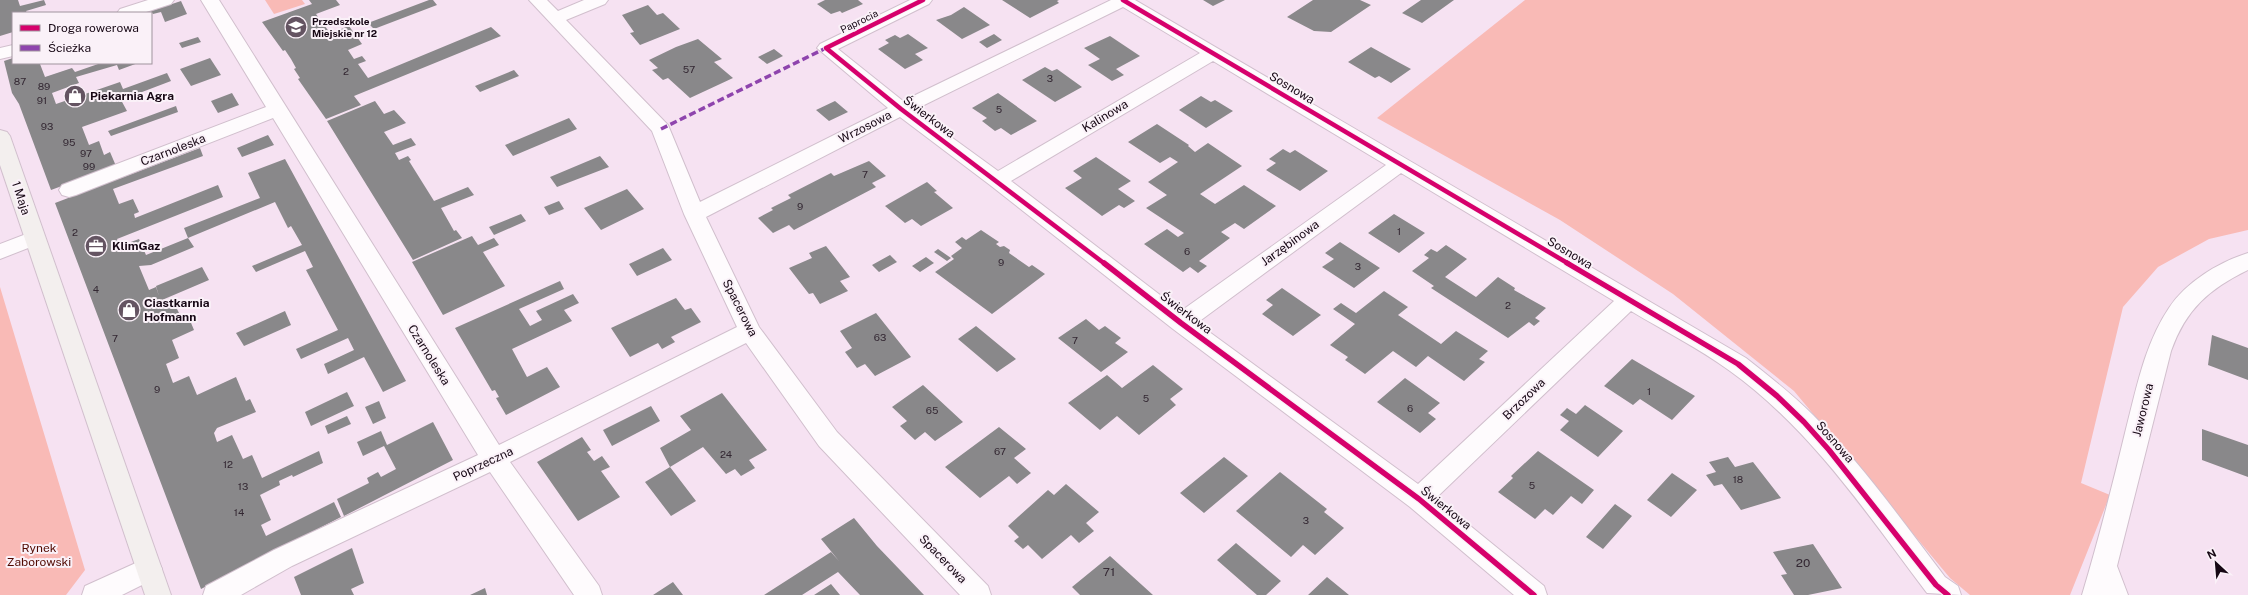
<svg xmlns="http://www.w3.org/2000/svg" width="2248" height="595" font-family="'Public Sans',sans-serif">
	<style>
		.green { fill: #f9bab6 }
		.building { fill: #89888a }
		.lines { fill: none; stroke-linecap: round; stroke-linejoin: round }
		.street-casing { stroke: #d1bfcd; stroke-width: 2 }
		.secondary-casing { stroke: #d1bfcd; stroke-width: 2 }
		.street { fill: #fefbfd; fill-rule: evenodd }
		.secondary { fill: #f3efee; fill-rule: evenodd }
		.quiet { stroke: #8e44ad; stroke-width: 3.5; stroke-dasharray: 7 3.5; stroke-linecap: butt }
		.cycleway-far1-casing { stroke: #faf1f8; stroke-width: 6 }
		.cycleway-casing { stroke: #faf1f8; stroke-width: 8 }
		.cycleway-far1 { stroke: #d6006c; stroke-width: 4.5 }
		.cycleway { stroke: #d6006c; stroke-width: 5.5 }
		.labels { text-anchor: middle; stroke-width: 4; stroke-linejoin: round; paint-order: stroke }
		.far-poi-label { font-size: 10px; font-weight: bold; fill: #160714; stroke: #faf1f8; text-anchor: start }
		.far-street-label { font-size: 10px; fill: #160714; stroke: #faf1f8 }
		.number-label { font-size: 10px; fill: #332732 }
		.street-label { font-size: 12px; fill: #160714; stroke: #faf1f8 }
		.poi-label { font-size: 12px; font-weight: bold; fill: #160714; stroke: #faf1f8; text-anchor: start }
		.park-label { font-size: 12px; fill: #510900; stroke: #faf1f8 }
		.near-number-label { font-size: 12px; fill: #332732 }
	</style>
	<rect width="100%" height="100%" fill="#f6e2f2"/>
	<path class="green" d="M265 0H302L305 4 274 14Z
		M1525 0H2248V230L2209 239 2158 267 2123 307 2081 483 2110 495 2070 595H1970L1950 578 1794 391 1673 294 1560 220 1377 118Z
		M0 287 85 570 66 595H0Z"/>
	<path class="building" d="M0 0H18L20 6 44 0 46 5 26 11 27 13H13V32L0 36Z
		M309 0H336L340 5 316 14 330 33 349 26 362 44 348 50 354 59 362 56 366 61 358 64 368 78 491 27 501 36 354 96 361 105 326 119 298 79 300 78 294 69 296 68 291 59 285 50 283 51 262 22 312 4Z
		M429 0H433L437 5 374 29 368 23Z
		M825 0H858L863 4 842 13 840 11 831 14 817 4Z
		M1002 0H1059L1057 1 1059 3 1030 18Z
		M1203 0H1225L1213 6Z
		M1313 0H1360L1371 5 1331 32 1314 31 1287 17Z
		M1421 0H1454L1422 23 1402 13Z
		M181 1 187 14 165 22 161 12 153 14 151 11Z
		M648 5 657 15 663 13 680 29 640 45 630 33 634 32 622 15Z
		M964 7 990 25 962 39 936 20 951 15Z
		M908 34 928 48 915 54 923 60 905 69 878 49 889 43 885 40 895 35 900 38Z
		M994 34 1002 40 987 48 979 42Z
		M1110 36 1140 56 1116 69 1124 75 1112 81 1088 65 1100 59 1084 48Z
		M198 37 201 42 182 48 179 43Z
		M698 39 722 59 714 62 733 78 690 98 668 78 663 80 652 70 658 68 649 60 676 47Z
		M1371 47 1398 62 1411 69 1391 83 1379 76 1375 78 1348 62Z
		M774 49 783 56 767 64 758 57Z
		M13 58V63H43L40 64 45 77 72 68 75 72 101 63H138L119 70 117 65 76 77 79 83 52 93 56 104 120 82 123 89 167 73 171 81 121 100 127 111 82 127 89 145 99 141 104 155 110 152 116 166 51 190 19 104 12 93 4 61Z
		M210 58 221 75 191 86 180 69Z
		M1045 67 1052 71 1057 69 1082 87 1055 102 1022 80Z
		M514 70 519 76 480 92 475 86Z
		M232 93 239 105 218 113 211 101Z
		M998 93 1037 121 1011 135 1001 128 995 131 982 121 987 118 972 108Z
		M1201 96 1211 102 1215 100 1233 111 1206 128 1179 110Z
		M375 101 384 114 394 110 406 123 384 132 393 145 411 138 416 145 395 153 399 160 408 156 411 160 409 161 434 201 468 187 474 195 441 208 454 231 456 230 462 238 413 260 327 121Z
		M835 101 848 112 829 121 816 110Z
		M176 106 178 112 111 136 108 131Z
		M569 118 577 129 513 156 505 145Z
		M1157 124 1189 145 1188 146 1195 152 1208 143 1242 166 1200 194 1215 204 1244 185 1276 206 1244 229 1235 223 1221 232 1230 238 1199 261 1207 266 1198 273 1190 267 1183 272 1144 244 1167 229 1178 237 1184 233 1146 208 1167 195 1148 182 1178 162 1170 157 1160 163 1128 142Z
		M268 135 274 145 242 157 237 148Z
		M200 148 203 156 113 189 119 204 133 199 139 212 134 214 135 218 218 185 223 197 117 239 120 246 139 239 146 255 188 238 184 228 260 198 248 173 285 159 406 381 383 392 364 357 328 374 324 364 354 350 348 338 301 359 296 349 338 330 306 270 313 267 305 251 256 272 252 266 302 245 291 226 288 228 275 202 188 238 194 247 151 265 139 266 149 290 156 287 159 296 156 286 202 267 209 280 162 300 164 305 173 301 183 321 189 318 194 330 172 340 179 358 166 364 173 383 189 376 197 395 236 377 246 401 250 399 256 412 217 428 214 433 217 442 232 435 243 459 252 455 262 478 319 451 323 463 293 477 292 475 279 481 280 485 260 495 271 520 261 525 266 536 334 502 341 517 201 589 55 203Z
		M1283 149 1290 153 1295 150 1328 171 1300 191 1266 170 1276 163 1269 159Z
		M600 156 609 167 557 187 550 177Z
		M1096 157 1131 181 1118 189 1135 201 1124 208 1119 205 1102 216 1065 188 1082 178 1073 171Z
		M869 161 886 176 872 183 876 187 794 230 789 225 773 233 758 218 773 210 771 208 791 198 788 195 831 173 834 176Z
		M927 182 937 191 934 192 953 208 921 226 912 219 905 223 885 206Z
		M627 189 644 209 601 230 584 208Z
		M559 201 564 209 549 215 544 207Z
		M521 214 526 221 494 235 489 227Z
		M1394 214 1425 233 1399 253 1368 233Z
		M981 230 999 242 996 244 1000 247 1004 246 1010 250 1009 253 1029 267 1032 265 1045 274 992 314 935 272 954 259 951 256 962 248 955 242 962 237 966 240Z
		M472 236 478 245 494 238 499 245 483 252 505 286 443 315 412 262Z
		M1340 242 1380 268 1354 288 1322 267 1334 259 1325 253Z
		M1446 245 1467 259 1445 277 1476 297 1498 277 1515 288 1514 290 1546 308 1535 318 1540 321 1534 326 1529 322 1508 338 1431 288 1434 286 1412 271 1429 258 1424 255 1431 249 1437 252Z
		M826 246 850 277 840 281 848 291 820 304 813 293 809 294 789 268 812 258 809 253Z
		M663 248 672 260 637 276 629 264Z
		M938 249 951 258 947 261 934 252Z
		M890 255 897 262 879 272 872 265Z
		M926 257 934 263 920 272 912 266Z
		M560 281 564 289 519 309 530 326 542 320 536 311 573 294 579 303 564 310 572 321 512 349 527 377 547 367 560 387 506 415 496 398 499 397 495 390 492 391 455 328Z
		M1282 288 1321 315 1293 336 1262 314 1273 305 1266 300Z
		M1384 291 1408 307 1398 315 1441 344 1456 331 1488 351 1479 359 1485 362 1464 381 1428 356 1416 367 1393 351 1365 374 1345 360 1348 357 1330 345 1355 324 1333 309 1341 303 1356 313Z
		M676 298 685 310 691 308 701 322 671 337 675 342 662 349 658 343 630 357 611 328Z
		M285 311 291 325 244 346 236 333Z
		M876 313 911 357 875 376 865 364 857 368 845 352 852 348 840 331Z
		M1086 319 1099 330 1105 326 1121 338 1115 343 1128 352 1101 372 1058 338Z
		M976 326 1016 359 997 372 958 339Z
		M2212 335 2248 348V380L2208 365Z
		M1632 359 1695 396 1672 420 1640 399 1633 405 1604 386Z
		M1153 365 1183 389 1170 399 1176 405 1139 435 1117 416 1100 430 1068 403 1107 375 1122 388Z
		M1405 378 1440 403 1428 413 1436 419 1420 433 1377 402Z
		M923 385 963 422 935 441 925 432 915 440 900 426 907 421 892 407Z
		M347 392 354 406 311 426 305 412Z
		M722 393 767 450 749 460 755 468 741 476 735 469 726 474 703 447 670 467 660 448 691 430 680 416Z
		M379 401 386 418 373 424 365 407Z
		M1585 405 1623 431 1598 457 1560 430 1569 421 1560 415 1567 408 1576 414Z
		M651 406 660 421 612 446 603 430Z
		M347 416 351 424 328 434 325 426Z
		M433 422 453 460 344 516 337 499 369 483 367 478 378 472 381 477 396 469 384 446 363 456 357 442 381 431 387 445Z
		M999 427 1026 449 1014 458 1031 473 1017 484 1009 476 980 498 945 467Z
		M2202 429 2248 445V477L2202 460Z
		M582 437 591 450 587 452 594 461 602 456 610 467 601 471 620 497 578 521 537 462Z
		M1538 451 1594 490 1582 504 1571 496 1553 515 1545 509 1535 519 1498 492 1513 478 1511 476Z
		M1224 457 1248 476 1204 513 1180 493Z
		M1728 457 1735 467 1753 462 1781 498 1741 510 1722 484 1714 486 1706 475 1716 472 1709 462Z
		M670 467 696 501 671 516 645 482Z
		M1280 472 1327 509 1324 512 1344 528 1315 555 1303 545 1291 557 1236 511Z
		M1672 473 1697 490 1671 517 1647 500Z
		M1066 484 1099 512 1086 523 1094 531 1079 543 1071 535 1042 559 1028 545 1023 549 1014 541 1019 537 1008 526 1048 490 1054 495Z
		M1615 504 1632 516 1603 549 1586 537Z
		M854 518 877 546 924 595H860L838 572 802 595H764L831 552 839 561 821 539Z
		M1236 543 1281 581 1266 595H1257L1217 560Z
		M1813 544 1842 588 1808 595H1794L1781 575 1787 574 1773 552Z
		M352 548 364 583 351 589 354 595H301L294 577Z
		M1110 556 1153 595H1080L1072 587Z
		M1327 577 1349 595H1308Z
		M673 582 683 595H653Z
		M831 584 840 595H814Z
		M485 588 487 595H470Z"/>
	<g class="lines">
		<g class="street-casing">
			<path id="street" d="M148 0H174L171 4 143 13H117L120 9Z
				M201 0H219L499 445 737 327 684 214 652 131 529 0H547L558 11 584 0H608L605 4 566 20 668 125 700 202 888 108 817 48 820 44 910 0H932L929 4 838 49 903 101 1111 0H1135L1746 358C1769 376 1792 394 1813 415 1862 464 1903 522 1945 577L1958 586 1961 595 1927 593C1868 515 1811 429 1730 371 1699 348 1664 331 1631 311L1436 498 1544 586 1547 595H1514L1410 507 1173 329 990 185 900 117 706 217 759 327 837 432 988 586 991 595H960L819 446 746 343 510 462 599 586 602 595H574L490 472 292 566 241 595H203L206 586 274 550 478 455 273 118 76 195 69 197 62 195 59 190 62 185 266 107ZM1123 7 1200 53 998 171 914 110ZM1213 61 1386 165 1181 311 1011 181ZM1401 173 1614 301 1418 484 1197 323Z
				M13 45V56L0 59V48Z
				M34 231 41 233 45 238 41 243 0 259V244Z
				M2248 253V270C2209 289 2186 309 2171 351L2117 566 2128 595H2082C2098 542 2112 487 2125 433 2136 391 2144 345 2169 308 2186 282 2219 262 2248 253Z
				M149 557 158 561 162 569 158 577 122 595H82L85 586Z"/>
		</g>
		<g class="secondary-casing">
			<path id="secondary" d="M0 130 7 132 10 136 171 595H145L0 165Z"/>
		</g>
		<use href="#street" class="street"/>
		<use href="#secondary" class="secondary"/>
		<path class="quiet" d="M661 129 826 48"/>
		<g class="cycleway-far1-casing">
			<path id="cycleway-far1" d="M923 0 826 48 901 109 1105 264
				M1123 0 1569 264"/>
		</g>
		<g class="cycleway-casing">
			<path id="cycleway" d="M1104 263 1181 323 1419 499 1534 595
				M1567 263 1738 364 1777 396 1804 422 1829 450 1936 585 1948 595"/>
		</g>
		<use href="#cycleway-far1" class="cycleway-far1"/>
		<use href="#cycleway" class="cycleway"/>
	</g>
	<defs>
		<g id="school-disc" transform="scale(1.15)"><circle r="9.5" fill="#645462" stroke="#faf1f8"/><path d="M0-5L7-2L0 1L-7-2ZM-4 1L0 2.5L4 1V4Q0 6-4 4Z" fill="#fff"/></g>
		<g id="shop-disc" transform="scale(1.15)"><circle r="9.5" fill="#645462" stroke="#faf1f8"/><path d="M-5-2.5h2.3a2.7 3.5 0 0 1 5.4 0H5L5.5 6h-11ZM-1.5-2.5h3a1.5 2.3 0 0 0-3 0Z" fill="#fff"/></g>
		<g id="office-disc" transform="scale(1.15)"><circle r="9.5" fill="#645462" stroke="#faf1f8"/><path d="M-6-3h4V-5.5h4V-3h4V5H-6ZM-1-4.5V-3h2v-1.5ZM-6 0V1H6V0Z" fill="#fff"/></g>
	</defs>
	<g fill-rule="evenodd">
		<use href="#school-disc" x="296" y="27"/>
		<use href="#shop-disc" x="75" y="96"/>
		<use href="#office-disc" x="96" y="246"/>
		<use href="#shop-disc" x="129" y="310"/>
	</g>
	<g class="labels">
		<g class="far-poi-label">
			<text x="312" y="25">Przedszkole<tspan x="312" dy="12">Miejskie nr 12</tspan></text>
		</g>
		<g class="far-street-label">
			<text transform="translate(859 21) rotate(-26)" y="4">Paprocia</text>
		</g>
		<g class="number-label">
			<text x="689" y="73">57</text>
			<text x="346" y="75">2</text>
			<text x="1050" y="82">3</text>
			<text x="20" y="85">87</text>
			<text x="44" y="90">89</text>
			<text x="42" y="104">91</text>
			<text x="999" y="113">5</text>
			<text x="47" y="130">93</text>
			<text x="69" y="146">95</text>
			<text x="86" y="157">97</text>
			<text x="89" y="170">99</text>
			<text x="865" y="178">7</text>
			<text x="800" y="210">9</text>
			<text x="1399" y="235">1</text>
			<text x="75" y="236">2</text>
			<text x="1187" y="255">6</text>
			<text x="1001" y="266">9</text>
			<text x="1358" y="270">3</text>
			<text x="96" y="293">4</text>
			<text x="1508" y="309">2</text>
			<text x="880" y="341">63</text>
			<text x="115" y="342">7</text>
			<text x="1075" y="344">7</text>
			<text x="157" y="393">9</text>
			<text x="1649" y="395">1</text>
			<text x="1146" y="402">5</text>
			<text x="1410" y="412">6</text>
			<text x="932" y="414">65</text>
			<text x="1000" y="455">67</text>
			<text x="726" y="458">24</text>
			<text x="228" y="468">12</text>
			<text x="1738" y="483">18</text>
			<text x="1532" y="489">5</text>
			<text x="243" y="490">13</text>
			<text x="239" y="516">14</text>
			<text x="1306" y="524">3</text>
		</g>
		<g class="street-label">
			<text transform="translate(1292 88) rotate(31)" y="4">Sosnowa</text>
			<text transform="translate(1105 116) rotate(-31)" y="4">Kalinowa</text>
			<text transform="translate(929 117) rotate(37)" y="4">Świerkowa</text>
			<text transform="translate(865 127) rotate(-27)" y="4">Wrzosowa</text>
			<text transform="translate(173 150) rotate(-21)" y="4">Czarnoleska</text>
			<text transform="translate(21 198) rotate(72)" y="4">1 Maja</text>
			<text transform="translate(1290 243) rotate(-36)" y="4">Jarzębinowa</text>
			<text transform="translate(1570 253) rotate(31)" y="4">Sosnowa</text>
			<text transform="translate(740 308) rotate(63)" y="4">Spacerowa</text>
			<text transform="translate(1186 313) rotate(37)" y="4">Świerkowa</text>
			<text transform="translate(429 355) rotate(58)" y="4">Czarnoleska</text>
			<text transform="translate(1524 399) rotate(-44)" y="4">Brzozowa</text>
			<text transform="translate(2143 410) rotate(-76)" y="4">Jaworowa</text>
			<text transform="translate(1835 442) rotate(49)" y="4">Sosnowa</text>
			<text transform="translate(483 464) rotate(-25)" y="4">Poprzeczna</text>
			<text transform="translate(1446 508) rotate(39)" y="4">Świerkowa</text>
			<text transform="translate(943 559) rotate(46)" y="4">Spacerowa</text>
		</g>
		<g class="poi-label">
			<text x="90" y="100">Piekarnia Agra</text>
			<text x="112" y="250">KlimGaz</text>
			<text x="144" y="307">Ciastkarnia<tspan x="144" dy="14">Hofmann</tspan></text>
		</g>
		<g class="park-label">
			<text x="39" y="552">Rynek<tspan x="39" dy="14">Zaborowski</tspan></text>
		</g>
		<g class="near-number-label">
			<text x="1803" y="567">20</text>
			<text x="1109" y="576">71</text>
		</g>
	</g>
	<rect x="12" y="12" width="140" height="52" fill="#faf1f8" stroke="#9f939d"/>
	<rect x="20" y="25" width="20" height="6" fill="#d6006c" stroke="#9f939d"/>
	<text x="48" y="32" font-size="12" fill="#160714">Droga rowerowa</text>
	<rect x="20" y="45" width="20" height="6" fill="#8e44ad" stroke="#9f939d"/>
	<text x="48" y="52" font-size="12" fill="#160714">Ścieżka</text>
	<g transform="translate(2216 563) rotate(334)" stroke="#faf1f8" stroke-width="3" paint-order="stroke">
	<path d="M0-3L7 15L0 10L-7 15Z" fill="#160714"/>
	<text y="-6" font-size="11" font-weight="bold" text-anchor="middle" fill="#160714">N</text>
	</g>
</svg>
